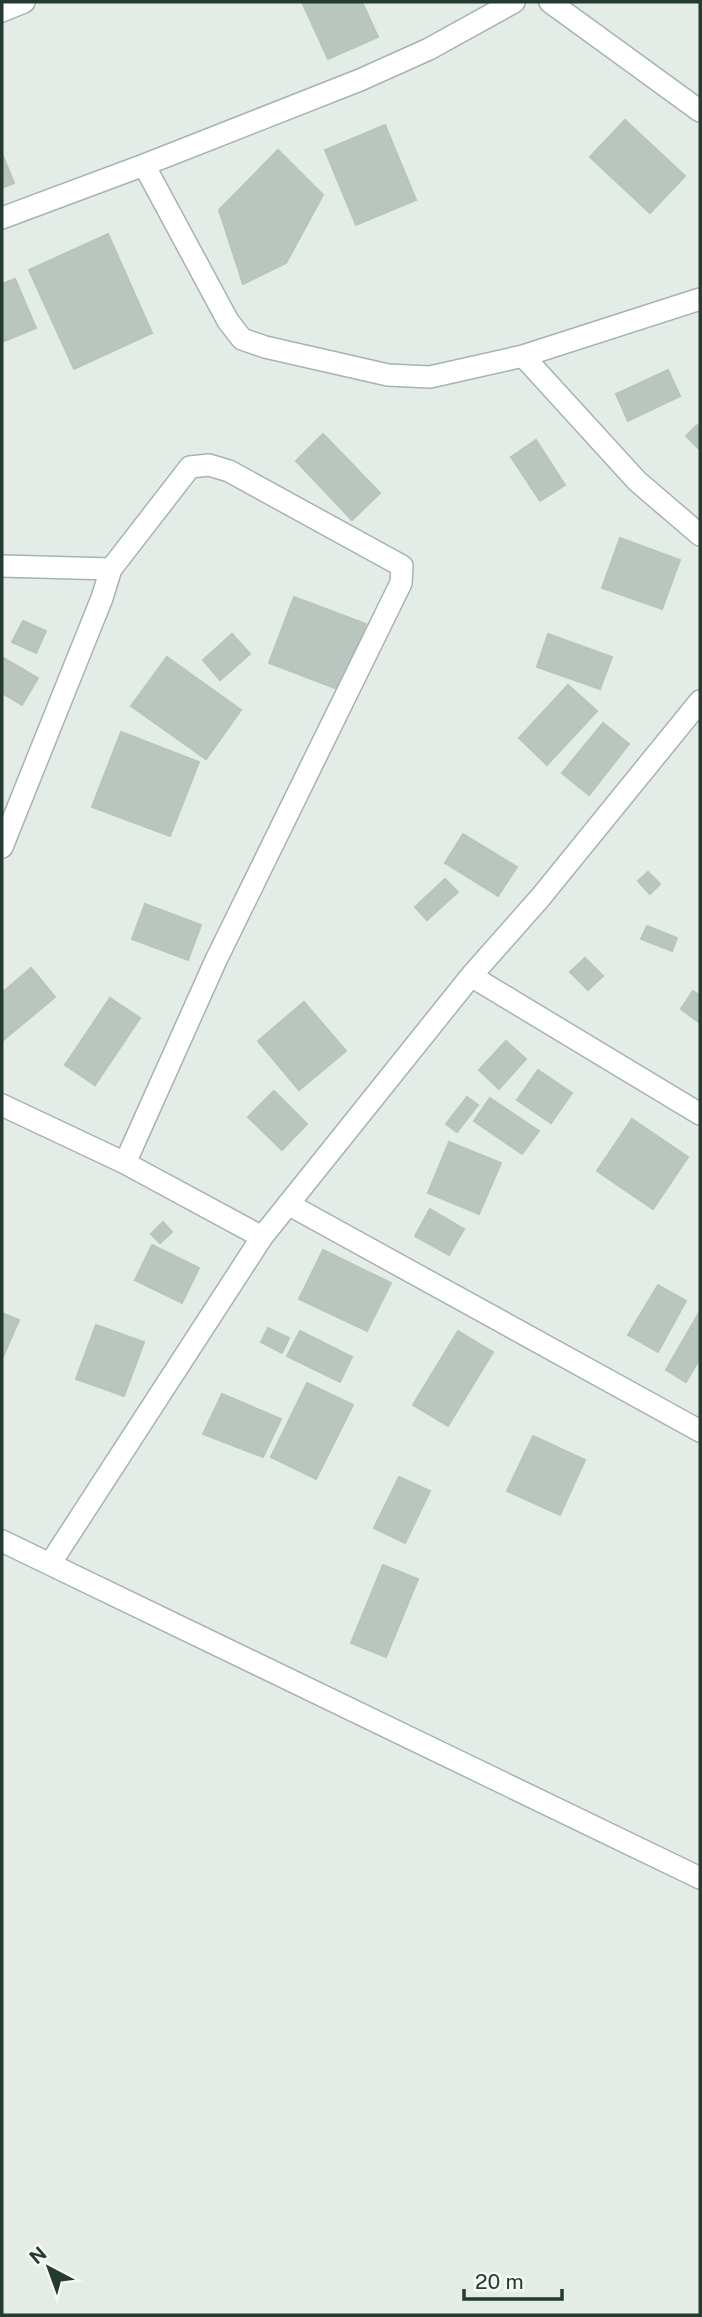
<svg xmlns="http://www.w3.org/2000/svg" width="702" height="2317" font-family="'Public Sans',sans-serif">
	<style>
		.building { fill: #b9c6bf; stroke: #b7c5bc; stroke-width: 2 }
		.lines { fill: none; stroke-linecap: round; stroke-linejoin: round }
		.minor-casing { stroke: #a7b3ad; stroke-width: 24 }
		.minor { stroke: #fff; stroke-width: 21 }
	</style>
	<rect width="100%" height="100%" fill="#e4ece7"/>
	<path class="building" d="M302 2H362L378 37 328 59Z
		M625 120 685 176 650 213 590 157Z
		M385 125 416 200 356 225 325 150Z
		M278 150 323 195 286 263 243 284 219 210Z
		M2 154 14 183 2 188Z
		M108 234 152 333 74 369 29 270Z
		M15 279 36 328 2 342V284Z
		M668 370 680 396 628 421 616 394Z
		M697 425 700 429V450L686 436Z
		M323 434 380 493 352 520 296 461Z
		M536 440 565 485 540 501 511 457Z
		M620 538 680 560 662 609 602 588Z
		M294 597 366 624 340 690 269 663Z
		M23 621 46 631 36 653 12 642Z
		M232 634 250 654 220 680 203 660Z
		M548 634 612 657 600 689 537 667Z
		M2 657 38 678 22 705 2 693Z
		M167 657 241 710 206 759 131 706Z
		M568 685 597 711 547 765 519 738Z
		M603 723 629 744 589 795 562 773Z
		M121 732 199 762 170 836 92 807Z
		M463 834 517 867 498 896 445 863Z
		M648 872 660 884 650 894 638 881Z
		M445 879 458 892 427 920 415 907Z
		M145 904 201 925 188 960 132 939Z
		M647 926 677 938 672 951 641 939Z
		M585 958 603 976 588 990 570 972Z
		M31 968 55 997 2 1041V993Z
		M693 991 700 996V1023L681 1009Z
		M110 998 140 1018 95 1085 65 1065Z
		M304 1002 346 1051 299 1090 258 1041Z
		M506 1041 526 1059 499 1089 479 1070Z
		M538 1070 572 1093 551 1123 517 1100Z
		M274 1091 307 1124 282 1150 248 1117Z
		M467 1097 478 1105 457 1132 446 1124Z
		M490 1098 539 1131 522 1154 474 1121Z
		M632 1119 688 1157 653 1209 597 1171Z
		M449 1142 501 1163 479 1214 428 1193Z
		M430 1209 464 1229 449 1255 415 1236Z
		M163 1222 172 1232 160 1243 151 1234Z
		M152 1245 199 1268 182 1303 135 1280Z
		M323 1250 391 1283 367 1331 299 1299Z
		M658 1285 686 1301 658 1352 628 1335Z
		M700 1311V1358L686 1382 666 1370Z
		M2 1313 19 1320 2 1359Z
		M96 1325 144 1342 124 1396 76 1379Z
		M268 1328 289 1338 282 1353 261 1342Z
		M300 1331 352 1357 340 1382 287 1356Z
		M458 1331 493 1352 448 1426 413 1405Z
		M307 1383 353 1405 316 1479 271 1457Z
		M222 1394 281 1419 263 1457 203 1434Z
		M533 1436 585 1460 560 1515 507 1491Z
		M399 1477 430 1491 405 1543 374 1528Z
		M383 1565 418 1579 386 1657 351 1643Z"/>
	<g class="lines">
		<g class="minor-casing">
			<path id="minor" d="M550 2 700 111
				M2 11 24 2
				M144 165 228 321 242 339 265 347 388 375 430 377 523 356 700 299
				M2 218 144 165 360 80 429 49 514 2
				M523 356 637 481 700 535
				M2 566 111 569 102 598 2 847
				M111 569 190 467 209 465 229 471 402 566 401 583 216 960 125 1163
				M471 976 700 1114
				M2 1105 125 1163 262 1237
				M288 1204 700 1431
				M2 1541 700 1878
				M50 1564 262 1237 471 976 540 898 700 701"/>
		</g>
		<use href="#minor" class="minor"/>
	</g>
	<rect width="702" height="2317" fill="none" stroke="#253b31" stroke-width="7"/>
	<g transform="translate(49 2268) rotate(319)" stroke="#f4f8f5" stroke-width="5" paint-order="stroke">
	<path d="M0-5L12 26L0 18L-12 26Z" fill="#253b31"/>
	<text y="-10" font-size="19" font-weight="bold" text-anchor="middle" fill="#253b31">N</text>
	</g>
	<path d="M464 2289v10h98v-10" fill="none" stroke="#253b31" stroke-width="3.5"/>
	<text x="475" y="2289" font-size="21" fill="#253b31" stroke="#f4f8f5" stroke-width="5" paint-order="stroke">20 m</text>
</svg>
